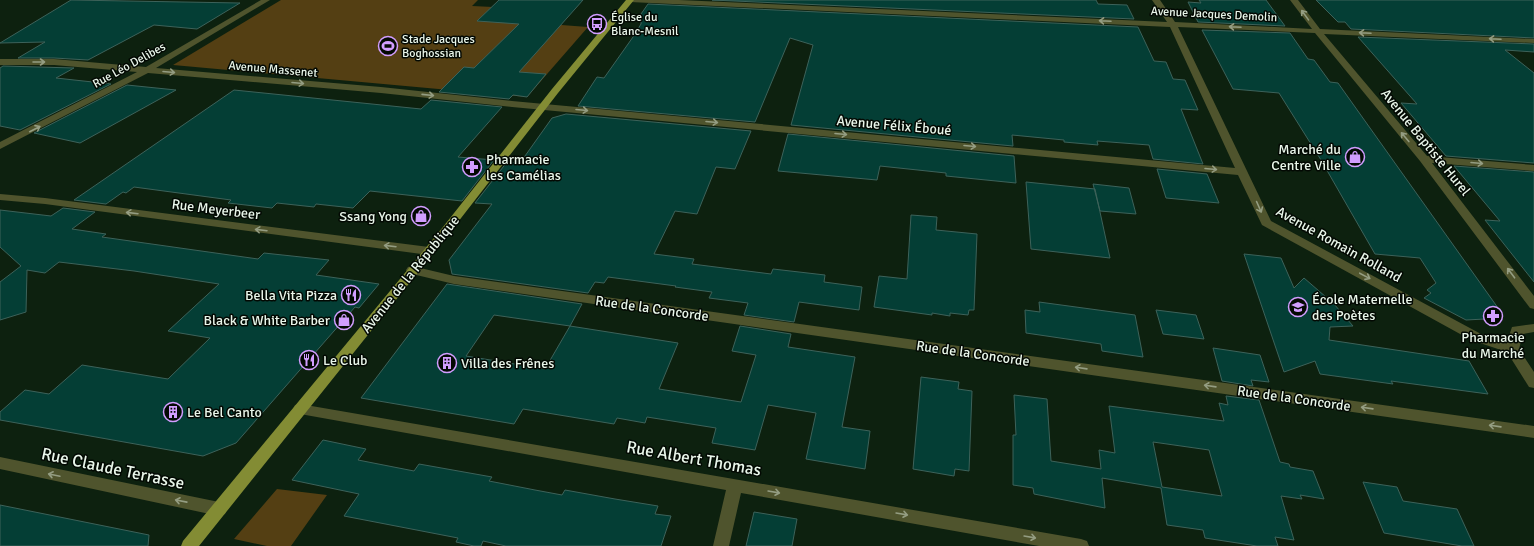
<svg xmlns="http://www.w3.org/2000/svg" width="1534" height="546" font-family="Signika,sans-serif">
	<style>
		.green { fill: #543f13 }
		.building { fill: #043e35; stroke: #3d625a; fill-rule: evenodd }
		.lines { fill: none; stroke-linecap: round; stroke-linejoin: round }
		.minor { fill: #4f542d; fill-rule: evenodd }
		.major { fill: #838c34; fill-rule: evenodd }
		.oneway { stroke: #949d82 }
		.labels { text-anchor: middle; stroke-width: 3; stroke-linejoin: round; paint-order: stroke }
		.far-street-label { font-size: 12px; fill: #e9f6ea; stroke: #030903 }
		.far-poi-label { font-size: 12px; fill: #e9f6ea; stroke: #030903; text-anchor: start }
		.street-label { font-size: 14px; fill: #e9f6ea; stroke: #030903 }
		.poi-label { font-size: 14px; fill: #e9f6ea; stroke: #030903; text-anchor: start }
		.near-street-label { font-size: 17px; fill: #e9f6ea; stroke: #030903 }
	</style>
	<rect width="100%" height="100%" fill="#0d210f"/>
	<path class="green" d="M281 0H478L472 6 493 7 482 19 588 27 527 97 173 65Z
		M277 489 327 495 291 546H267L234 539Z"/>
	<path class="building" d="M71 0 240 3 197 29 154 25 88 60 54 58H18L45 42 0 43Z
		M499 0H583L519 72 546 74 527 97 513 95 509 99 439 92 464 67 474 68 519 24 477 21Z
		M712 0H1096L1098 4 1127 5 1134 19Z
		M1199 0H1266L1285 26 1198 22 1188 2 1201 3Z
		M1316 0H1534V38L1351 29 1345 22H1338Z
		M648 4 1138 27 1154 61 1166 62 1173 79 1185 80 1198 110 1181 109 1203 164 1153 159 1149 145 1097 141 1098 145 1064 142V140L1012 135 1013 146 791 125 813 45 790 38 755 122 578 106 597 77 604 78 633 37 641 24V14Z
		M1202 30 1290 33 1308 59 1314 60 1330 82 1338 83 1503 315 1485 319 1466 320 1424 298 1431 293 1427 290 1436 283 1420 258 1375 254 1321 160 1279 93 1233 89Z
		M1358 37 1534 44V52L1505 50 1534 73V163L1446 156 1401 103 1417 104Z
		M3 66 74 68 56 78 111 84 20 130 0 126V68Z
		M127 85 176 90 80 143 34 133Z
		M234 90 421 109 431 100 502 107 458 157 494 160 462 201 370 191 353 208 316 204 314 207 277 203 272 208 228 203 231 200 134 187 126 193 123 192 106 204 74 200Z
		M566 114 751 131 735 169 716 167 697 214 675 211 654 254 694 259 692 264 771 274 773 269 825 275 824 282 862 287 859 310 799 302 794 322 744 315 748 303 709 298 712 292 675 287 676 286 608 277 604 283 595 282 588 293 452 274 449 260 492 204 475 203 507 162 520 163 552 118Z
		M788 134 1014 156 1016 183 946 176V173L880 166 877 180 778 171Z
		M1454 166 1534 172V282L1485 220 1500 221Z
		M1157 169 1207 174 1219 203 1166 198Z
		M1026 182 1095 189 1110 258 1031 249Z
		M1093 184 1129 188 1136 214 1100 211Z
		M63 208 95 212 72 229 106 234 102 237 258 259 264 253 329 260 316 275 379 284 359 308 355 307 236 443 203 456 0 420V412L25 390 49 394 82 365 168 379 210 338 168 331 219 284 134 271 59 262 45 273 27 270 26 312 0 320V282L21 266 0 247V210L51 216Z
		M911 215 937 217 936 230 977 234 974 310H969L968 315 950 313V316L932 313V315L874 307 879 276 907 279Z
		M1244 254 1281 258 1294 288 1304 278 1334 304 1353 326 1330 327 1329 340 1469 361 1488 394 1391 381 1393 384 1320 374 1315 361 1284 372Z
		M447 284 582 304 570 326 678 343 659 389 741 402 756 355 732 351 740 326 791 334 788 347 855 357 842 427 870 431 865 469 806 459 816 413 768 405 755 450 712 443 716 428 647 417 645 423 617 418 614 424 523 409 514 424 361 398ZM494 315 570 326 545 369 466 356Z
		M1039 302 1135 315 1143 357 1102 351 1101 344 1026 333 1025 310 1040 312Z
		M1156 310 1196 315 1204 339 1163 334Z
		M1213 348 1260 355 1269 382 1251 380 1253 386 1222 381Z
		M921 377 959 382 958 389 972 391 969 471 955 469 954 476 913 469Z
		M1014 395 1047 399 1051 461 1101 469 1099 450 1115 453 1109 406 1224 421 1219 403 1228 405 1226 396 1259 400 1280 462 1289 464 1290 467 1313 471 1324 499 1300 495 1302 499 1281 496 1294 540 1275 537 1278 546H1257L1205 538 1203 530 1167 525 1161 488 1102 478 1105 508 1034 494 1033 488 1013 485V435H1016ZM1153 442 1209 450 1222 496 1162 487Z
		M323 440 366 449 358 460 414 471 419 464 492 477 489 481 535 490 562 495 565 490 615 499 658 506 655 514 671 516 661 546H506L483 541 481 546H474L456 542 458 538 344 516 359 494 292 480Z
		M1363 482 1397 487 1403 501 1457 509 1474 546H1462L1384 533Z
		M0 505 149 535 148 546H0Z
		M754 512 797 519 792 546H746Z"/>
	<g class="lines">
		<path class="minor" d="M261 0H270L156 68 381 87 512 101 1235 168 1170 27 630 2 626 0H679L1167 22 1152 0H1160L1175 22 1312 29 1290 0H1298L1320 29 1534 39V43L1324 34 1427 156 1534 165V171L1432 163 1534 296V309L1530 308 1420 161 1315 33 1178 27 1271 221 1481 334 1507 342 1512 327 1534 324V332L1523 334 1519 349 1534 372V388L1529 387 1507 352 1471 340 1262 225 1238 175 512 107 381 93 148 73 0 149V142L137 72 54 65H0V59H54L146 67Z
			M0 194 45 198 429 247 433 248 435 251 433 254 429 255 45 204 0 200Z
			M412 266 454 276 1534 426V438L454 284 408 273 406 270 408 267Z
			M300 404 1081 539 1087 541 1089 546H1039L741 493 729 546H713L726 490 300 414 295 413 293 409 295 405Z
			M0 457 219 502 225 504 227 509 225 514 219 516 0 469Z"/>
		<path class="major" d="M626 0H634L558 93 451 231 199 546H181L183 541 443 227 552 89Z"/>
	</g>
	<defs><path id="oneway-shaft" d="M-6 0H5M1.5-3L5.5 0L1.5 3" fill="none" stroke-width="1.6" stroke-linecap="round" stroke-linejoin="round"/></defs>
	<g class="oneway">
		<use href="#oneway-shaft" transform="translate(1305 15) rotate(-126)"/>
		<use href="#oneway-shaft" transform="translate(1105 21) rotate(-177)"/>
		<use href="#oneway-shaft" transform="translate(1235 27) rotate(-177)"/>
		<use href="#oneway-shaft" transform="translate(1365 33) rotate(-177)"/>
		<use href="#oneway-shaft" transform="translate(1495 39) rotate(-177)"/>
		<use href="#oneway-shaft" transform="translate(39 62)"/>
		<use href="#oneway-shaft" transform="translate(169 72) rotate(5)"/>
		<use href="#oneway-shaft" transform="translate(298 83) rotate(5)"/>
		<use href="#oneway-shaft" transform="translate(428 95) rotate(6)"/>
		<use href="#oneway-shaft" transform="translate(582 110) rotate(5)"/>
		<use href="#oneway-shaft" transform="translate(712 122) rotate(5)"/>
		<use href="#oneway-shaft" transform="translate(35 129) rotate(-27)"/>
		<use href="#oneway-shaft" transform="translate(841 134) rotate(5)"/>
		<use href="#oneway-shaft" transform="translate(1405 137) rotate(-130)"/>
		<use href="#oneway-shaft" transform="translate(970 146) rotate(5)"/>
		<use href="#oneway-shaft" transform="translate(1477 163) rotate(5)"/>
		<use href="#oneway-shaft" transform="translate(1211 169) rotate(5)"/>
		<use href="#oneway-shaft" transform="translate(1259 207) rotate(66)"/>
		<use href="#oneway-shaft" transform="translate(132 213) rotate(-173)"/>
		<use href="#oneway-shaft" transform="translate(261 230) rotate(-173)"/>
		<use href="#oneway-shaft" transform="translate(390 246) rotate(-173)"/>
		<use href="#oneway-shaft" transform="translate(1511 273) rotate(-127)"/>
		<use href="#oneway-shaft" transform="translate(1365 276) rotate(28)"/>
		<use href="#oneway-shaft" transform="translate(1081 368) rotate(-172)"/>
		<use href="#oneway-shaft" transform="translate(1210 386) rotate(-172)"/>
		<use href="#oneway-shaft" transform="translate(1367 408) rotate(-172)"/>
		<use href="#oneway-shaft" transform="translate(1495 426) rotate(-172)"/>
		<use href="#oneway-shaft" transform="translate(54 475) rotate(-168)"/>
		<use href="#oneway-shaft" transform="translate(774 492) rotate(10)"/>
		<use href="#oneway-shaft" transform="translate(181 501) rotate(-169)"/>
		<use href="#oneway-shaft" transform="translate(902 514) rotate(10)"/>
		<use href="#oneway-shaft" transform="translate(1030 537) rotate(10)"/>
	</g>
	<defs>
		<g id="bus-ring" transform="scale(1)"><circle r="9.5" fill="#030903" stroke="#d19dfe" stroke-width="1.5"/><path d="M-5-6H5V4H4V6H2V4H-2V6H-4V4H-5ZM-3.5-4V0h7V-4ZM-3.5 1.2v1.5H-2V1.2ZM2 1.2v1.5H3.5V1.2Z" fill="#d19dfe"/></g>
		<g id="stadium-ring" transform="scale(1)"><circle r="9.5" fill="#030903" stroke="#d19dfe" stroke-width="1.5"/><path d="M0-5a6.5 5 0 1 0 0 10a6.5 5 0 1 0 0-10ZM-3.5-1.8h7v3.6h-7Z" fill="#d19dfe"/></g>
		<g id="shop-ring" transform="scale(1)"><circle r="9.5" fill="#030903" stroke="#d19dfe" stroke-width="1.5"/><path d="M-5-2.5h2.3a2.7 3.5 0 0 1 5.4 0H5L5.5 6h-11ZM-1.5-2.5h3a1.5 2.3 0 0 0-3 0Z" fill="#d19dfe"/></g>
		<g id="pharmacy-ring" transform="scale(1)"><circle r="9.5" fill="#030903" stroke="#d19dfe" stroke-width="1.5"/><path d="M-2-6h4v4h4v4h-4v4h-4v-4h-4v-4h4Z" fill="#d19dfe"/></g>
		<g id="restaurant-ring" transform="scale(1)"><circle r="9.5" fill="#030903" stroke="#d19dfe" stroke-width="1.5"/><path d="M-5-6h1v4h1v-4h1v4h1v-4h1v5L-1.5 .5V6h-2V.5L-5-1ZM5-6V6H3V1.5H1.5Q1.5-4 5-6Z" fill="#d19dfe"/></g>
		<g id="school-ring" transform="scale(1)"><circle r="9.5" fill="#030903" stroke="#d19dfe" stroke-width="1.5"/><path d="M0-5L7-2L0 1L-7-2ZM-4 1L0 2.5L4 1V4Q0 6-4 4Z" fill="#d19dfe"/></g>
		<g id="building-ring" transform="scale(1)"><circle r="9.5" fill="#030903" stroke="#d19dfe" stroke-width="1.5"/><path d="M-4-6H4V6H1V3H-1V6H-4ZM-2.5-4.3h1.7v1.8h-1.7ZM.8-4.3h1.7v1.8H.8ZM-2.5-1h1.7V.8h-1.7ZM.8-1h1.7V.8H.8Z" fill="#d19dfe"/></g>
	</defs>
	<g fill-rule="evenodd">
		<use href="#bus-ring" x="597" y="24"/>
		<use href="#stadium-ring" x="388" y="46"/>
		<use href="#shop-ring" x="1355" y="157"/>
		<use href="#pharmacy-ring" x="472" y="167"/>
		<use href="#shop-ring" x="421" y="216"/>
		<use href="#restaurant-ring" x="351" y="295"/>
		<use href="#school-ring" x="1298" y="307"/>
		<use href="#pharmacy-ring" x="1493" y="316"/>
		<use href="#shop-ring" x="344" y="320"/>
		<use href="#restaurant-ring" x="309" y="360"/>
		<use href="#building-ring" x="447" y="363"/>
		<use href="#building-ring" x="173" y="412"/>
	</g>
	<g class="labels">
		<g class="far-street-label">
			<text transform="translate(1214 14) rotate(3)" y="4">Avenue Jacques Demolin</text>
			<text transform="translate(129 65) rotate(-29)" y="4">Rue Léo Delibes</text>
			<text transform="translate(273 69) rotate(5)" y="4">Avenue Massenet</text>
		</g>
		<g class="far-poi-label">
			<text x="611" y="21">Église du<tspan x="611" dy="14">Blanc-Mesnil</tspan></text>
			<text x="402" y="43">Stade Jacques<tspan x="402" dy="14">Boghossian</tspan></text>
		</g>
		<g class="street-label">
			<text transform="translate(894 125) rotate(5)" y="5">Avenue Félix Éboué</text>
			<text transform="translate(1426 142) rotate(51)" y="5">Avenue Baptiste Hurel</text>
			<text transform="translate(216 209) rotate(7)" y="5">Rue Meyerbeer</text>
			<text transform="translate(1339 244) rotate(29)" y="5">Avenue Romain Rolland</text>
			<text transform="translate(410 274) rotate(-51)" y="5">Avenue de la République</text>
			<text transform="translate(652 308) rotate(8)" y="5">Rue de la Concorde</text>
			<text transform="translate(973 353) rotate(8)" y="5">Rue de la Concorde</text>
			<text transform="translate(1294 398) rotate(8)" y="5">Rue de la Concorde</text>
		</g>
		<g class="poi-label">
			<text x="1341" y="154" text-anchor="end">Marché du<tspan x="1341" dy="16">Centre Ville</tspan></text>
			<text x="486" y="164">Pharmacie<tspan x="486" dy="16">les Camélias</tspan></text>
			<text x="407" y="221" text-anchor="end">Ssang Yong</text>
			<text x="337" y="300" text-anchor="end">Bella Vita Pizza</text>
			<text x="1312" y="304">École Maternelle<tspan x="1312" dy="16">des Poètes</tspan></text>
			<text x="330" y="325" text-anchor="end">Black &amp; White Barber</text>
			<text x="1493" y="342" text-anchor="middle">Pharmacie<tspan x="1493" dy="16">du Marché</tspan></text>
			<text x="323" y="365">Le Club</text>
			<text x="461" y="368">Villa des Frênes</text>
			<text x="187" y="417">Le Bel Canto</text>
		</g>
		<g class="near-street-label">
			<text transform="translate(694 458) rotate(10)" y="6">Rue Albert Thomas</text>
			<text transform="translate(113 468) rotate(12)" y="6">Rue Claude Terrasse</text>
		</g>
	</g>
</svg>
